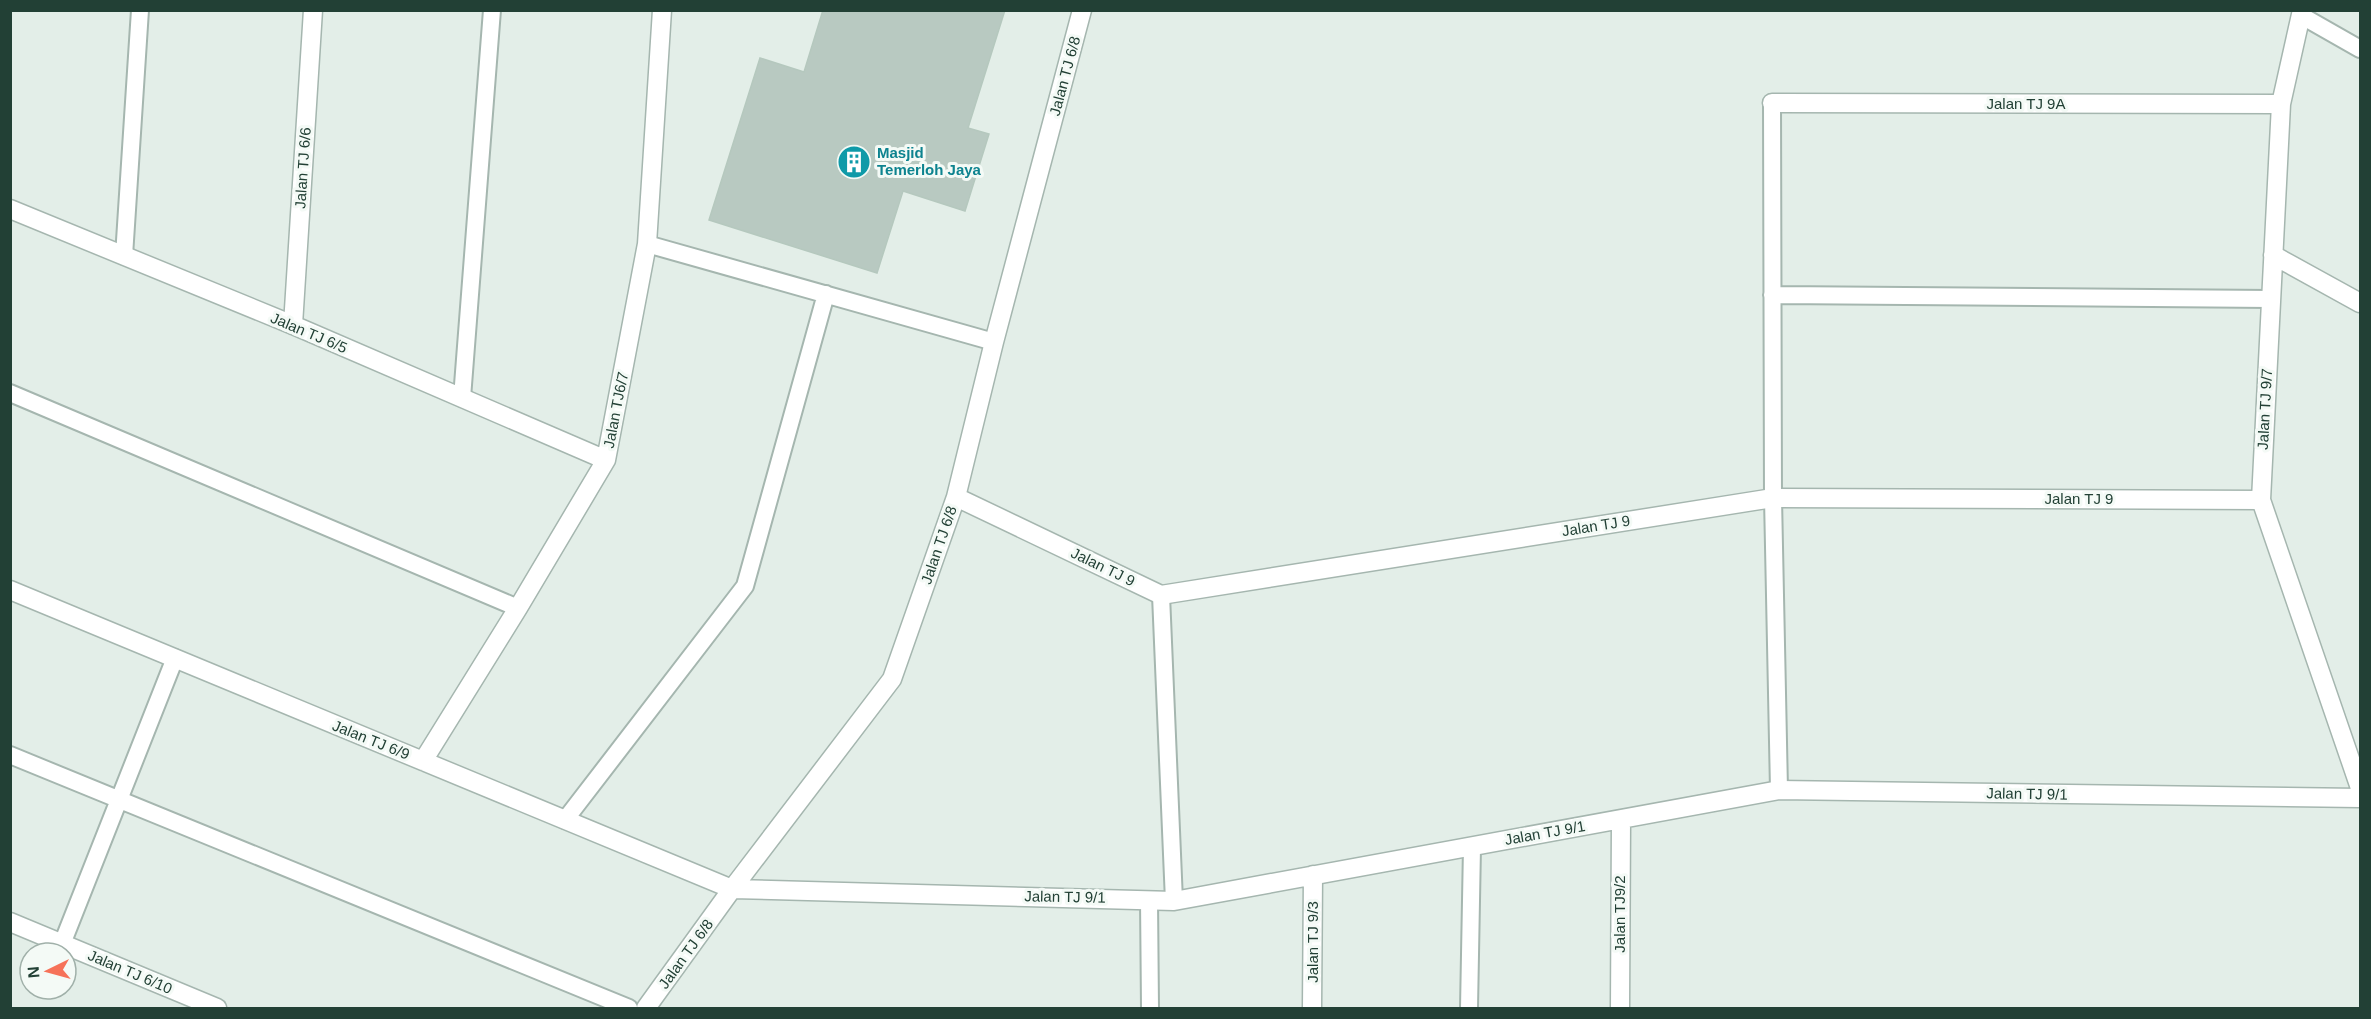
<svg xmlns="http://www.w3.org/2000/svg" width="2371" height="1019" font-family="Arial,sans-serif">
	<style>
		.building { fill: #b8c9c1; stroke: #b5c8be; stroke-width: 1.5 }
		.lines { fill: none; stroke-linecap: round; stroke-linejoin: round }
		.lane-casing { stroke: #a5b6af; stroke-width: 20 }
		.street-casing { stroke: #a5b6af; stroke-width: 21 }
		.lane { stroke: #fff; stroke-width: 16 }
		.street { stroke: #fff; stroke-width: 18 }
		.labels { text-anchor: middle; stroke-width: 6; stroke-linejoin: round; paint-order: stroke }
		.street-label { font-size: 15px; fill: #224035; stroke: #f4faf6 }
		.culture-label { font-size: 15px; font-weight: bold; fill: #0d838f; stroke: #f4faf6; text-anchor: start }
	</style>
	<rect width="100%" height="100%" fill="#e3eee8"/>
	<path class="building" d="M823 10H1005L968 128 989 134 965 211 903 191 877 273 709 220 760 58 804 72Z"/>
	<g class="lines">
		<g class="lane-casing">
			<path id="lane" d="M2302 16 2360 49
				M1772 103 1773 498 1779 790
				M647 244 994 342
				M124 256 140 10
				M1772 295 2271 299
				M10 393 518 608
				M462 398 492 10
				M1161 595 1174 901
				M10 755 629 1008
				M565 820 745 586 826 294
				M1149 900 1150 1008
				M62 944 175 658
				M1469 1008 1472 847"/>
		</g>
		<g class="street-casing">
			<path id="street" d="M2302 10 2281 104 2261 500 2360 788
				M1772 103 2281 104
				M10 209 293 325 606 460
				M2273 255 2360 303
				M293 325 313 10
				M956 497 1161 595 1773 498 2261 500
				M10 590 732 889 1174 901 1779 790 2360 798
				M423 761 518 608 606 460 647 244 662 10
				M10 922 217 1008
				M646 1008 732 889 892 679 956 497 994 342 1082 10
				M1312 1008 1313 875
				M1620 1008 1621 820"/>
		</g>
		<use href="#lane" class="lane"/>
		<use href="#street" class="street"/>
	</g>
	<defs>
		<g id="building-disc" transform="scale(1.725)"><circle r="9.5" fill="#0f9aa8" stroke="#f4faf6"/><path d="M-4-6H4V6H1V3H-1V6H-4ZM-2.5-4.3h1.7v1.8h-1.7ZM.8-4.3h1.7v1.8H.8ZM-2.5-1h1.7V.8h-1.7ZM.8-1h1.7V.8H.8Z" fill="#fff"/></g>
	</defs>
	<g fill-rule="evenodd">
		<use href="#building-disc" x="854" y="162"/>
	</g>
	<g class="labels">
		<g class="street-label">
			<text transform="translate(1065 76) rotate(-75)" y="5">Jalan TJ 6/8</text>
			<text x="2026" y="109">Jalan TJ 9A</text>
			<text transform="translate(303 168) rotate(-86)" y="5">Jalan TJ 6/6</text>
			<text transform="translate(309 333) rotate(23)" y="5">Jalan TJ 6/5</text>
			<text transform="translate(2265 409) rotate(-87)" y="5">Jalan TJ 9/7</text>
			<text transform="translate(616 410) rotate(-79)" y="5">Jalan TJ6/7</text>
			<text x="2079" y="504">Jalan TJ 9</text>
			<text transform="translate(1596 526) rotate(-9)" y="5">Jalan TJ 9</text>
			<text transform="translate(939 545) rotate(-71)" y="5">Jalan TJ 6/8</text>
			<text transform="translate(1103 567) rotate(26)" y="5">Jalan TJ 9</text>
			<text transform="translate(371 740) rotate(22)" y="5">Jalan TJ 6/9</text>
			<text transform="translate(2027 794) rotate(1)" y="5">Jalan TJ 9/1</text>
			<text transform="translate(1545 833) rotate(-10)" y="5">Jalan TJ 9/1</text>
			<text transform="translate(1065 897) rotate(1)" y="5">Jalan TJ 9/1</text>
			<text transform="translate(1620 914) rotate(-90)" y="5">Jalan TJ9/2</text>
			<text transform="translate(1313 942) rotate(-90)" y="5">Jalan TJ 9/3</text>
			<text transform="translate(686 954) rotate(-54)" y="5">Jalan TJ 6/8</text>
			<text transform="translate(130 972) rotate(23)" y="5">Jalan TJ 6/10</text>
		</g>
		<g class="culture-label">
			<text x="877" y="158">Masjid<tspan x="877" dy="17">Temerloh Jaya</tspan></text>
		</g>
	</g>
	<rect width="2371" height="1019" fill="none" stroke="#224035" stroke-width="24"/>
	<g transform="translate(48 971) rotate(265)"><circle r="28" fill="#f4faf6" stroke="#a0b0a9" stroke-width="1.5"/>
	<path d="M0-4.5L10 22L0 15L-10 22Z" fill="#f67259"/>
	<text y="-9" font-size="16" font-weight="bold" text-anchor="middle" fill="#224035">N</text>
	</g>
</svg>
